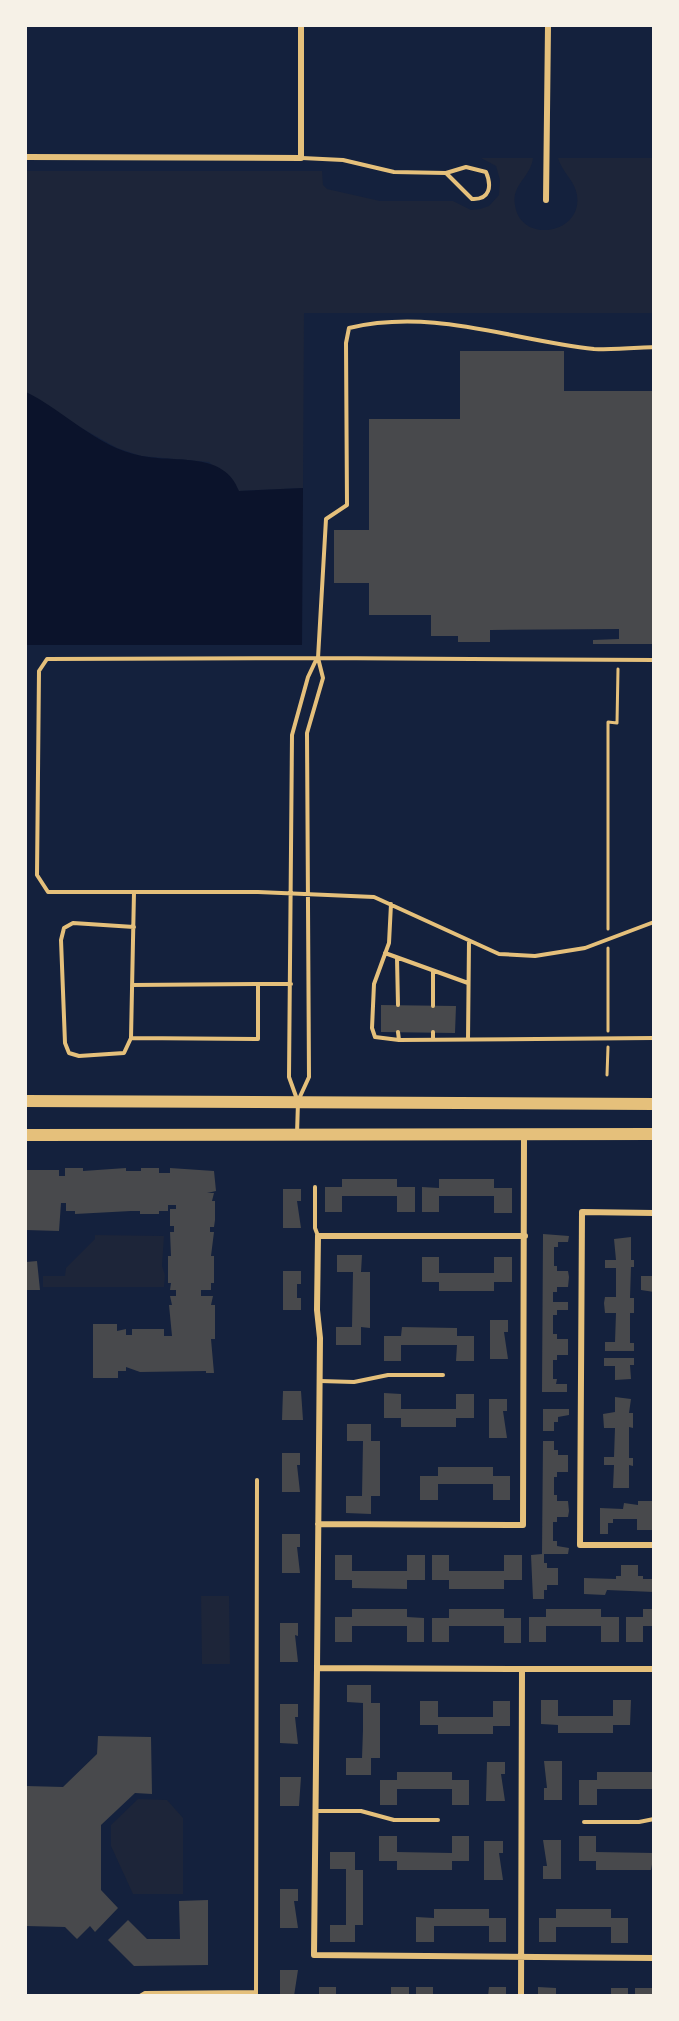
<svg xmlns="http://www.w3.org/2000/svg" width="679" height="2021" font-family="Overpass,sans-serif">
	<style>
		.green { fill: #1d2539 }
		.water { fill: #0b132b }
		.building { fill: #48494c }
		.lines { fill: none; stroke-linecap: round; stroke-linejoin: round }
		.path { stroke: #e5c07b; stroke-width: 3 }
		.service { stroke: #e5c07b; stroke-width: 4 }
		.minor { stroke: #e5c07b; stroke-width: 6 }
		.secondary { stroke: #e5c07b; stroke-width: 12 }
	</style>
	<rect width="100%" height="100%" fill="#14213d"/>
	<path class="green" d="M481 158H533C531 177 511 185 515 205 520 244 583 235 577 195 575 181 562 172 558 158H653V313H304L303 488 239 491 209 462 141 456 117 448 67 420 26 392V171H322L323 185 327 189 380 201H453L471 210 480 209 489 206 499 195 500 180 496 166Z
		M95 1235 164 1236 162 1266 165 1275 164 1287H43V1276H65L66 1268 95 1239Z
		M201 1596H229L230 1664H202Z
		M138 1799 167 1800 183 1818V1894H133L111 1846V1825Z"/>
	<path class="water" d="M26 392C65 411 96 447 142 456 177 463 224 451 239 491L303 488 302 645H26Z"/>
	<path class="building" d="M460 351H564V391H654L652 644H593V640L619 639V629L490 630V642H458V636H431V615H369V583H334V530H369V419H460Z
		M381 1005 456 1006 455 1033 381 1032Z
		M65 1168H83V1171L126 1168V1171H141V1168H159V1173H170V1168L214 1171 216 1191 207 1193H214L212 1201H215V1220L214 1227H210V1232H214L211 1256H214V1283H211V1290H201V1296H213L211 1305H215V1339H211L214 1373H206V1371L140 1372 126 1367V1371H118V1378H93V1324H117V1331L126 1329V1335H132V1329H164V1336H172L169 1305H172L170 1296H176V1290H170L171 1283H168V1256H171L170 1232H174V1226H170V1209H176V1205H168V1211H159V1214H140V1211H131L75 1214V1211H66V1203H61L59 1231 26 1230V1170H59V1176H65Z
		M342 1179H397V1187H415V1212H397V1196H342V1212H325V1187H342Z
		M439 1179H494V1188H512V1213H494V1196H439V1212H422V1187L439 1188Z
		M283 1189H301V1201H297L301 1228H283Z
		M543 1234 569 1236 568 1242H558V1247H554V1266H557V1271H568L569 1277 568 1287H557V1292H553V1302H568V1310H557V1315H553V1334H557V1339H568V1355H557V1360H553V1379H557L556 1384H567V1392H542Z
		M631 1237V1260H634V1267H631L630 1298H634V1313H630V1343H634V1351H605V1342H615L616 1313H605L604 1303 605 1297H616V1268H605V1260H616L614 1239Z
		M337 1255H362L361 1272H370V1328L361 1327V1345H336V1327H352L353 1272H337Z
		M422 1257H439V1273H494V1257H512V1282H494V1291H439V1282H422Z
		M37 1261 40 1290H26V1262Z
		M283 1271H301V1284H297V1298H301V1310H283Z
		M641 1276H654V1292L641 1290Z
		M490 1320H508V1332H504L508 1359H490Z
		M402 1327 457 1328V1336H474V1361H456L457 1345H401V1361H384V1336H401Z
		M604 1358H634V1365H630L631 1379 615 1380V1366H604Z
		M283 1391H301L303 1420H282Z
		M384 1393 401 1394V1409H456V1394H474V1418H456V1427H401V1418H384Z
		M615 1397 631 1399 629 1413H633V1428L629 1427V1458H633V1466L629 1465V1488H613L614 1465H604V1457H614L615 1428H604L603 1414 615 1412Z
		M489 1399H507V1411H503L507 1438H489Z
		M543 1409H569V1415L558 1417V1422H554V1431H543Z
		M347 1424H371V1441H380V1496H371V1514L346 1513V1496H362L363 1441H347Z
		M543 1441H554V1450H558V1455H568V1472H557V1477H554V1495H557V1501H568L569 1511 568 1517H557V1522H553V1541H557V1546L569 1548 568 1554H544V1563H547V1568H558V1585H547V1590H544V1599H533L531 1555 542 1554Z
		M282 1453H300V1465H297L300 1492H282Z
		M438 1467H493V1476H510V1500H493V1484H438V1500H420V1476H438Z
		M638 1501H653V1530H637V1519H613V1523H608V1534H600V1508L623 1509 624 1503 638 1505Z
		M282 1534H300V1547H297L300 1573H282Z
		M335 1555H352V1571H407V1555H425V1580H407V1589L352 1588V1580H335Z
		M432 1555H449V1571H504V1555H522V1580H504V1589H449V1580H432Z
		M621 1565H638V1576H643V1579H654V1592L607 1590 605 1595 584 1594V1578L616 1579V1576H621Z
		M352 1609H407V1617L424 1618V1642H407V1626H352V1642H335V1617H352Z
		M449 1609H504V1618H521V1643H504V1626H449V1642H432V1618H449Z
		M546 1609H601V1617H619V1642H601V1626H546V1642H529V1617H546Z
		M643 1609H654V1626H643V1642H626V1617H643Z
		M280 1623H298V1636L295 1635 298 1662H280Z
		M347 1685H371V1703H380V1758H371V1775H346V1758H362L363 1730V1703L347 1702Z
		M541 1700H558V1716H613V1700H631L630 1725H613V1733H558V1725L541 1724Z
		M420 1701H438V1717H493V1701H510V1726H493V1734H438V1725H420Z
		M280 1704H298V1717H295L298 1744 280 1743Z
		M98 1736 151 1737 152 1794 135 1793 101 1825V1890L118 1908 95 1932 90 1926 77 1939 65 1927 26 1926V1786L63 1787 97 1754Z
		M544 1761H562V1800H544V1788H547Z
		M487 1762H505V1774H501L505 1801H486Z
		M397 1772H452V1780H469V1805H452V1789H397V1805H380V1780H397Z
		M597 1772H652L654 1789H597V1805H579V1780H597Z
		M280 1777H301L299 1806H280Z
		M379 1836H397V1852L452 1853V1836H469V1861H452V1870H397V1861H379Z
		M579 1836H596V1852L654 1853 651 1870H596V1861H579Z
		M543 1840H561V1879H543V1866H547Z
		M484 1841H503V1853H499L503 1880H484Z
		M330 1852H355V1870H363V1925H355V1942H330V1925H346V1869H330Z
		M280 1889H298V1901H294L298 1928H280Z
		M208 1900V1965L134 1966 108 1940 128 1920 147 1939H180L179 1901Z
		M434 1909H489V1918H506V1942H489V1926H434V1942H416V1917L434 1918Z
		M556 1909H611V1918H628V1943H611V1927H556V1942H539V1918H556Z
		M280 1970H298L294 1996H280Z
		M319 1987H336V1996H319Z
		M391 1987H409V1996H391Z
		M416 1987H433V1996H416Z
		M489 1987H506V1996H488Z
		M538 1987 556 1988V1996H538Z
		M611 1988H628V1996H611Z
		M635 1988H653V1996H635Z"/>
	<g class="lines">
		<path class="path" d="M608 929V722L617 723 618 669
			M608 948V1031
			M607 1075 608 1047"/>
		<path class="service" d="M302 158 343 160 394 172 446 173 466 167 486 172C492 186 490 200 472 199L446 173
			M654 660 318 658 47 659 39 671 37 875 48 892H258L374 897 499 954 535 956 585 948 654 922
			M134 892 131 1038 258 1039V984H291
			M391 904 389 943 374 984 372 1028 375 1037 399 1040 654 1038
			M385 953 468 983
			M397 958 398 1005
			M132 985 258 984
			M433 1006V971
			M398 1032 399 1040
			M433 1032V1040
			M131 1038 124 1053 79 1056 69 1053 65 1043 61 940 64 928 73 923 134 927
			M468 1040 469 941
			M298 1101 309 1077 307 733 323 678 318 658 326 519 347 505 346 343 349 328C434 308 511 340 594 349 613 350 634 348 654 347
			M297 1134 298 1102 289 1077 292 735 308 677 317 658
			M315 1187V1228L318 1236
			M320 1381 354 1382 388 1375H443
			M316 1811H361L394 1820H438
			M584 1822H639L654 1819
			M140 1996 145 1993 256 1992
			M256 1996 257 1480"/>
		<path class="minor" d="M26 157 301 158V26
			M546 200 548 26
			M654 1213 582 1212 580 1545H654
			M318 1524 523 1525 524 1136
			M317 1668 314 1955 654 1958
			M522 1669 317 1668 320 1338 317 1310 318 1236H525
			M521 1996 522 1669H654"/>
		<path class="secondary" d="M26 1101 654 1104
			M26 1135 654 1134"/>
	</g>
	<rect width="679" height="2021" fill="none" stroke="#f6f1e7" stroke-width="54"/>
</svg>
